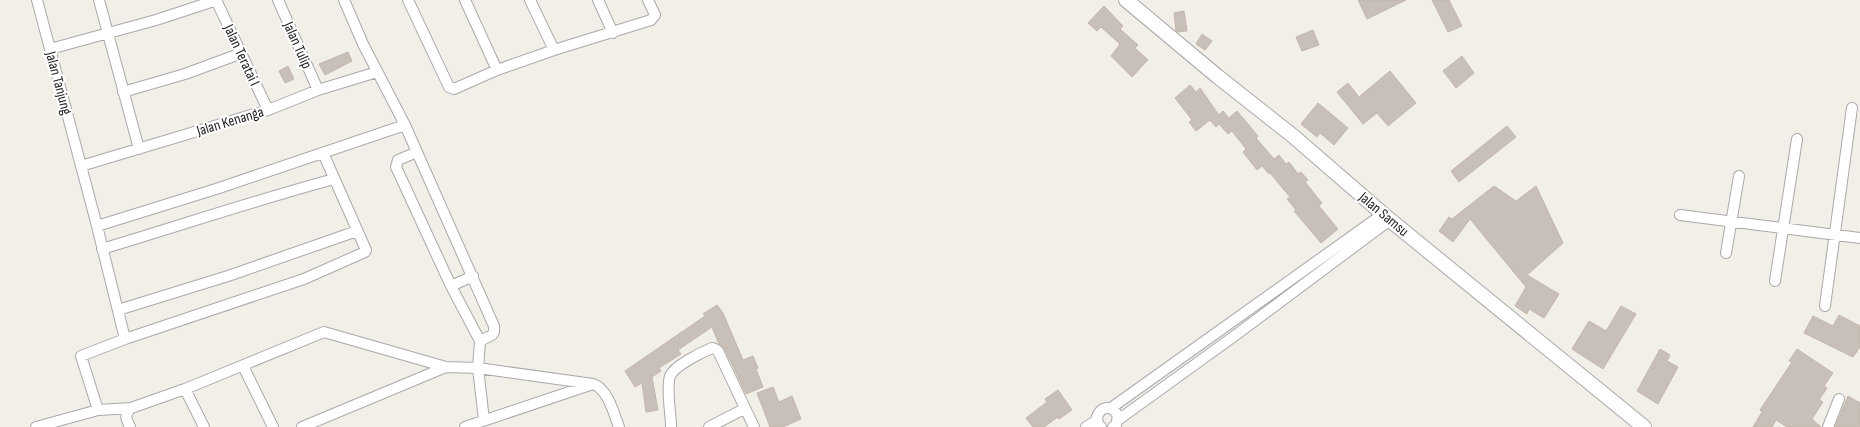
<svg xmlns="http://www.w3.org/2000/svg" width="1860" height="427" font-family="'Sofia Sans Condensed',sans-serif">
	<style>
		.building { fill: #c7bfb8; stroke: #c4b6ab }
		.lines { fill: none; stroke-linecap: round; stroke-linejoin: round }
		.minor-casing { stroke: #a9a9a9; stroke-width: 12 }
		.tertiary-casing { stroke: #a9a9a9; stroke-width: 16 }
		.minor { stroke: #fff; stroke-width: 10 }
		.tertiary { stroke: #fff; stroke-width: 14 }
		.labels { text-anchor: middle; stroke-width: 4; stroke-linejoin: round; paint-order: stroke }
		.street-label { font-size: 15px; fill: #222; stroke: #fff }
	</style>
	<rect width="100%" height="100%" fill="#f2efe9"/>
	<path class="building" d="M1358 0H1406L1367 19Z
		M1432 0H1449L1462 26 1448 32Z
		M1104 6 1123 26 1120 29 1138 45 1135 48 1148 60 1132 77 1111 56 1120 44 1101 27 1097 31 1088 23Z
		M1184 11 1187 31 1178 32 1176 31 1174 13Z
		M1313 30 1319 45 1302 51 1296 37Z
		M1202 34 1212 41 1205 50 1196 44Z
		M348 52 352 61 325 75 319 64Z
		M1462 56 1474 73 1456 88 1443 71Z
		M288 66 294 79 285 83 279 71Z
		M1390 71 1416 103 1388 126 1377 113 1363 124 1337 92 1348 83 1359 97Z
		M1190 85 1196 92 1200 88 1219 115 1223 111 1229 118 1237 111 1258 136 1256 138 1274 159 1279 155 1286 164 1289 162 1298 174 1301 172 1308 180 1305 182 1322 203 1319 206 1338 229 1321 243 1294 211 1296 210 1287 199 1290 197 1270 173 1269 174 1262 166 1257 170 1243 152 1246 149 1232 131 1228 134 1219 124 1216 127 1210 120 1196 131 1189 122 1192 120 1175 98Z
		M1318 103 1348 128 1334 145 1320 133 1317 137 1301 124Z
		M1507 126 1516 137 1459 182 1451 171Z
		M1494 186 1516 201 1536 186 1563 243 1527 275 1559 294 1544 318 1529 309 1527 314 1515 306 1526 287 1470 219 1453 242 1439 231 1449 217 1452 219Z
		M717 305 723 313 743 360 753 356 758 368 756 369 763 387 746 394 732 364 724 348 719 344 712 327 678 350 681 354 659 368 661 371 652 377 658 410 646 412 642 383 635 387 625 371 705 316 703 314Z
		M1621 306 1636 314 1603 369 1572 349 1589 321 1606 331Z
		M1839 315 1860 326V347L1853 357 1804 333 1813 316 1833 326Z
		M1660 349 1670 355 1667 361 1678 367 1658 404 1637 391Z
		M1797 349 1833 373 1824 386 1827 388 1819 400 1823 402 1812 419 1821 427H1787L1776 420 1772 427H1753L1762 412 1760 410 1792 362 1789 361Z
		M773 387 779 402 792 396 801 419 783 427H770L757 393Z
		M1058 390 1072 410 1059 419 1058 417 1044 427H1033L1026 418 1047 402 1045 399Z
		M1848 396 1860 403V427H1835Z"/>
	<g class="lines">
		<g class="minor-casing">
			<path id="minor" d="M37 0 97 226 216 189 405 125 363 44 344 0
				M99 0 139 149
				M216 0 268 110
				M278 0 318 90
				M408 0 449 87 454 89 497 70 554 50 651 20 655 15 648 0
				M465 0 497 70
				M530 0 554 50
				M598 0 613 33
				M50 49 156 20 217 0
				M123 92 185 74 242 53
				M405 125 494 326V332L492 335 480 341
				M417 152 398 160 396 167 451 286 480 341 478 368 484 420
				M81 166 268 110 318 90 377 72
				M1680 215 1860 238
				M97 226 125 339
				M102 249C179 226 256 200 334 179
				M1726 253 1739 176
				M1775 281 1797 139
				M451 286 473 276
				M1825 306 1852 108
				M118 310 228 276 357 231
				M243 366 273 427
				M185 389 204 427
				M131 408 98 410 81 356 125 339 304 279 365 252 366 250 323 153
				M1111 408 1383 214
				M1118 420 1233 337 1390 220
				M36 427 98 410
				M130 427C126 419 124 415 131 408L185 389 324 332 446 367 478 368 593 384C608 389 614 414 619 427
				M302 427 446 367
				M465 427 590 385
				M671 427C671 413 666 389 670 376 674 366 702 352 712 348L715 349 718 351 754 427
				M709 427 744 409
				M1086 427 1097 420
				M1101 427 1098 424 1097 417C1100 408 1107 406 1114 410L1118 416 1116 425 1113 427
				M1828 427 1839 399"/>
		</g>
		<g class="tertiary-casing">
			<path id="tertiary" d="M1126 0 1217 76 1293 136 1390 220 1644 427"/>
		</g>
		<use href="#minor" class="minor"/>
		<use href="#tertiary" class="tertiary"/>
	</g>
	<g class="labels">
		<g class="street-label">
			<text transform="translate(298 45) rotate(66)" y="5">Jalan Tulip</text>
			<text transform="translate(242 55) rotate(65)" y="5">Jalan Teratai I</text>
			<text transform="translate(59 83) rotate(75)" y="5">Jalan Tanjung</text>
			<text transform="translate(230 121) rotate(-17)" y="5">Jalan Kenanga</text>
			<text transform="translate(1384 214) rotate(40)" y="5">Jalan Samsu</text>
		</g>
	</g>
</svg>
